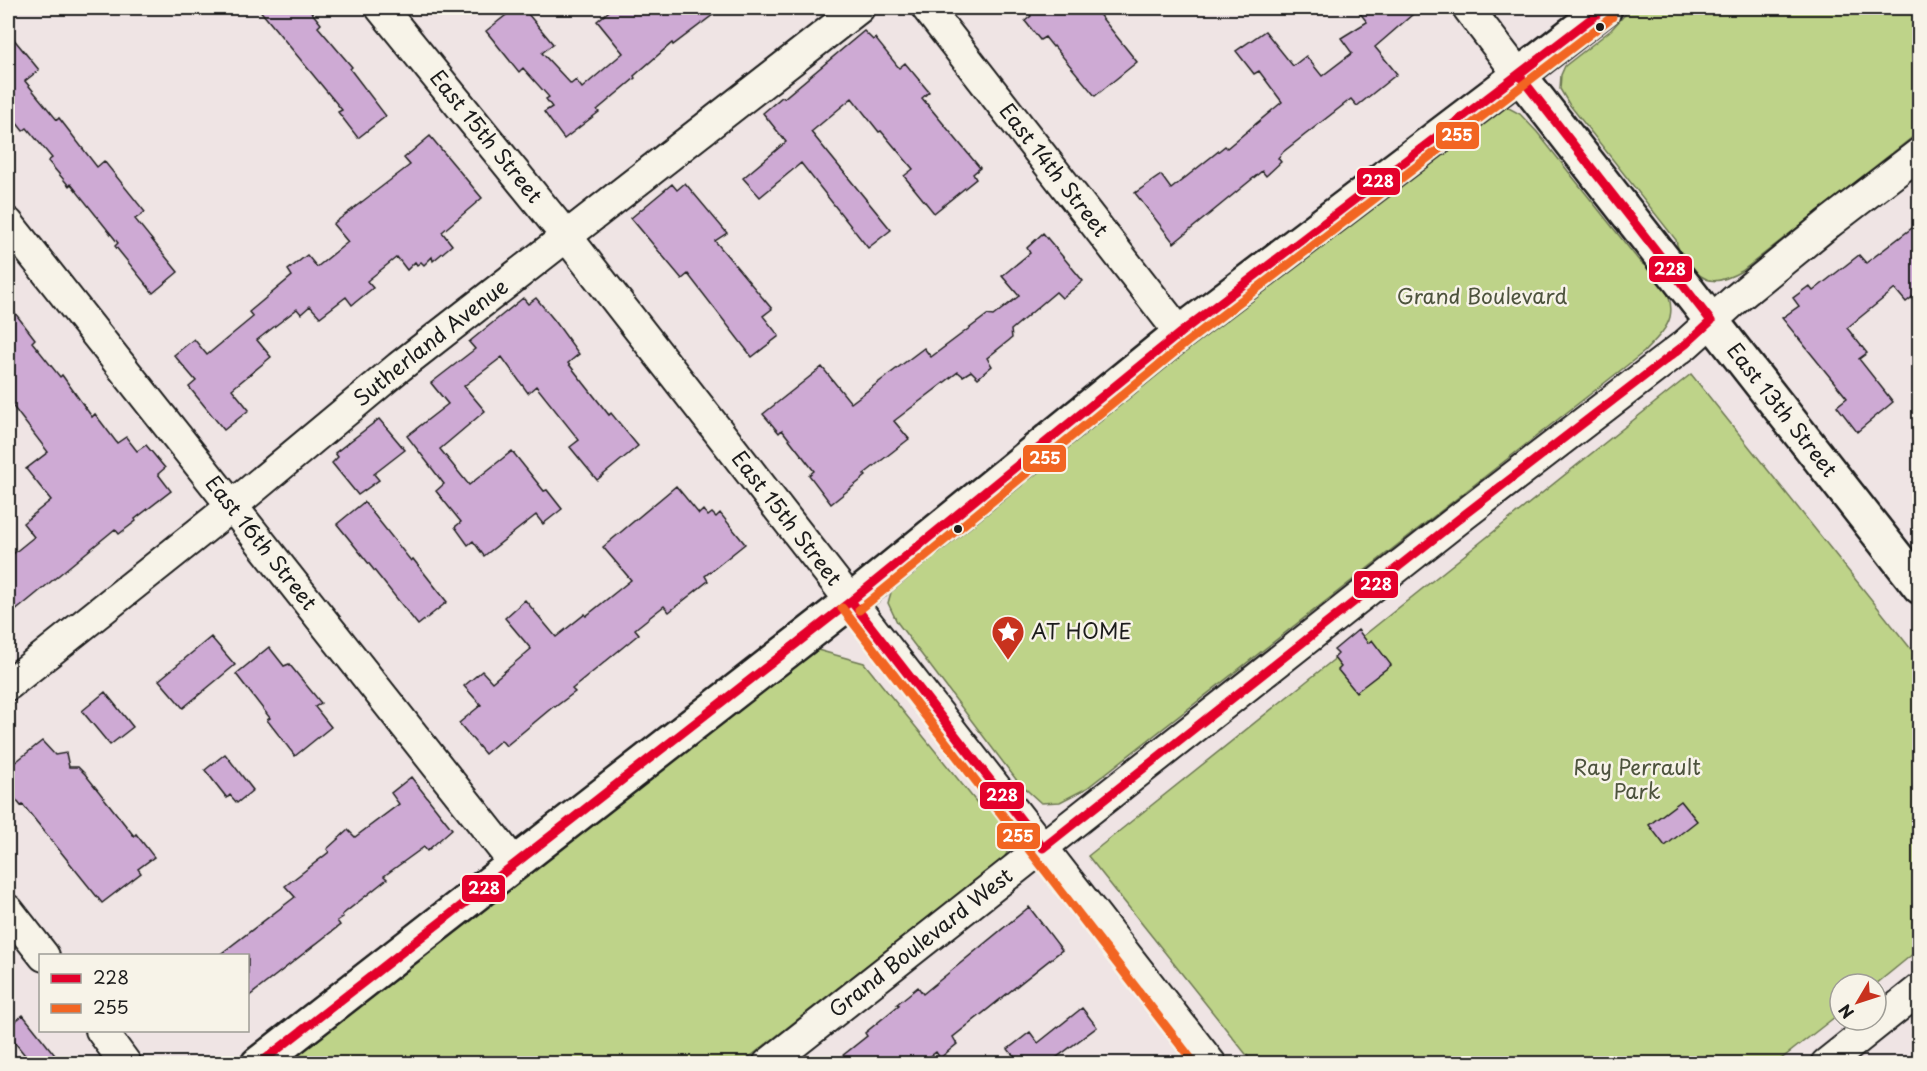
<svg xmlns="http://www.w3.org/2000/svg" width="1927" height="1071" font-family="'Playpen Sans',sans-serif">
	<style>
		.green { fill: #bed389; stroke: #6d7852; stroke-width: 1.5 }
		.building { fill: #ceaad4; stroke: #1c1c1c; stroke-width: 1.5 }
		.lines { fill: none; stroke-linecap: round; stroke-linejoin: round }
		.street-casing { stroke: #1c1c1c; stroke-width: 34 }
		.secondary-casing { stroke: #1c1c1c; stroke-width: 38 }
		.street { stroke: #f7f3e8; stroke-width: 30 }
		.secondary { stroke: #f7f3e8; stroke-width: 33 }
		.bus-1-casing { stroke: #f7f3e8; stroke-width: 14 }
		.bus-2-casing { stroke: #f7f3e8; stroke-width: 14 }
		.bus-1 { stroke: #e4002b; stroke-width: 9 }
		.bus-2 { stroke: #f26522; stroke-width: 9 }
		.bus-dot { fill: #1c1c1c; stroke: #f7f3e8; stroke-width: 2 }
		.labels { text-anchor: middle; stroke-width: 5; stroke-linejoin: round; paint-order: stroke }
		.street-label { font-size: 21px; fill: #1c1c1c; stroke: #f7f3e8 }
		.park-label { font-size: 21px; fill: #4d533d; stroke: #f7f3e8 }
		.poi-label { font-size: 21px; fill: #1c1c1c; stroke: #f7f3e8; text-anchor: start }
		.line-badge { stroke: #f7f3e8; stroke-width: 2 }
		.badge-label { font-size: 16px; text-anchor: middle; font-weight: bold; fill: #fff }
	</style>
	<rect width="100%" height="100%" fill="#efe4e4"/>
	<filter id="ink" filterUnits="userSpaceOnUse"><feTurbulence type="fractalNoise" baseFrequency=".0167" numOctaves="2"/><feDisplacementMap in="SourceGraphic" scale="12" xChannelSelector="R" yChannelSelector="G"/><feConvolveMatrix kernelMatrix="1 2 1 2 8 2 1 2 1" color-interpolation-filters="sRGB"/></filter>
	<g filter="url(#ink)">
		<path class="green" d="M1631 8H1919V132L1742 271C1720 283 1706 287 1689 264 1683 256 1677 250 1676 240L1569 104 1560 89 1561 75 1565 66 1611 30Z
			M1505 106 1520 114 1537 132 1640 262C1657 273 1675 295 1670 317 1667 330 1653 342 1644 352L1087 788 1060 802 1041 803 1018 782 897 622 888 603 892 589 966 529 995 497 1484 113Z
			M1691 374 1919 659V949L1876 984H1840V1013L1776 1063H1253L1088 856Z
			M814 649 864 663 978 804 990 807C1003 824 1018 837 1004 858L742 1063 291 1064 313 1039Z"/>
		<path class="building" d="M258 8H308L321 24 318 27 352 67 350 69 386 116 358 138 338 112 342 110Z
			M515 8H523L553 44 542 53 571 84 576 80 582 88 623 53 597 21 613 8H722L673 45 672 43 634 76 635 78 597 110 599 112 564 139 544 112 552 107 546 99 549 97 523 68 519 72 486 31Z
			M1026 8H1094L1137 62 1095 96 1054 46 1053 47 1045 37 1040 40 1025 21 1031 16Z
			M1356 8H1420L1375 47 1397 74 1357 106 1351 99 1283 152 1278 158 1281 162 1266 176 1262 171 1174 243 1135 193 1161 175 1171 189 1225 146 1227 148 1282 102 1259 71 1254 74 1236 51 1265 31 1293 66 1306 56 1322 76 1352 53 1341 38 1367 22Z
			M864 31 873 40 875 38 899 68 905 63 929 92 922 98 980 168 973 174 976 179 934 213 904 176 913 169 881 131 879 132 852 98 811 132 891 230 868 248 801 163 760 197 743 178 786 142 763 113 782 97 784 98Z
			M8 32 39 70 25 81 57 120 59 118 97 167 104 161 145 212 135 219 178 272 153 293 115 246 118 243 71 184 69 186 48 161 52 158 27 128 23 131 8 112Z
			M430 136 482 198 442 232 452 245 433 261 432 257 424 265 421 262 417 265 415 262 407 270 397 257 367 281 373 288 352 305 346 297 320 317 310 306 301 314 297 309 257 340 271 357 232 389 249 410 224 430 189 387 196 381 174 355 194 339 207 355 253 317 249 312 292 276 288 270 307 255 317 267 348 242 333 224 410 165 404 158Z
			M685 183 727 233 715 241 772 309 763 316 779 336 752 357 688 274 682 279 631 218 672 184 677 190Z
			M1920 222V291L1906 302 1895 289 1847 328 1867 353 1859 359 1893 402 1857 432 1837 406 1847 398 1782 318 1799 306 1793 298 1809 286 1813 291 1859 255 1866 263Z
			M1043 233 1083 281 1062 298 1056 292 1011 330 1012 338 987 358 992 366 978 378 971 371 963 376 958 372 894 421 909 439 864 474 866 476 831 504 809 475 814 471 782 430 779 433 763 414 822 367 851 403 924 348 931 357 987 315 993 316 1019 296 1002 276 1030 253 1027 248Z
			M523 298 528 304 536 298 555 321 579 354 568 363 609 415 611 413 638 446 597 480 570 447 579 440 536 386 528 393 502 357 464 386 485 411 440 449 469 485 512 451 544 491 547 490 562 509 543 524 536 515 484 556 473 541 468 545 455 527 461 522 436 491 444 484 407 436 448 404 431 383 475 349 469 342Z
			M8 304 35 339 32 342 60 377 62 375 92 417 95 414 117 443 126 437 137 451 146 445 165 468 158 474 171 491 135 519 136 521 119 534 115 529 8 617V558L34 537 23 523 51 500 26 469 48 452 8 400Z
			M379 419 405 450 374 474 379 480 358 495 332 463 338 457 335 453Z
			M676 486 699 514 703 510 708 516 712 513 716 517 720 513 745 544 705 576 708 581 669 612 664 606 635 629 639 634 572 689 575 692 555 707 554 706 506 746 501 740 485 754 459 723 481 705 464 686 482 671 492 682 531 649 505 618 525 600 556 637 585 614 586 616 631 580 603 547Z
			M364 502 411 561 413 559 447 602 418 625 337 524Z
			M1358 630 1368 643 1372 640 1391 665 1356 692 1338 670 1341 667 1334 658 1338 654 1334 650Z
			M211 637 235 665 183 708 159 680Z
			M269 647 284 666 289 664 321 703 315 707 331 727 295 756 267 720 270 718 236 674Z
			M105 692 133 727 110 745 82 711Z
			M42 741 55 755 66 753 69 767H78L85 774 134 836 136 834 154 857 138 869 141 873 102 903 23 805 21 806 8 790V768Z
			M225 754 253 790 237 803 230 795 227 798 205 770Z
			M411 777 452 829 427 851 424 847 384 876 387 879 342 915 343 917 337 921 340 925 248 997V956H218L295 897 285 886 329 852 327 849 348 830 355 837 399 804 391 793Z
			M1681 801 1697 821 1665 846 1649 825Z
			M1029 907 1062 950 953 1037 957 1044 940 1058 936 1052 920 1064H832L867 1036 865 1033 899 1005 897 1004 918 987 923 994Z
			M1082 1008 1097 1027 1052 1061 1054 1064H1010L1016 1059 1008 1049 1030 1032 1038 1043Z
			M23 1015 62 1064H32L8 1034V1027Z"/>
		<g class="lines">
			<g class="street-casing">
				<g id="street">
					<path id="s1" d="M381 8 567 237 1211 1064"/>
					<path id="s2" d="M927 8 1180 333"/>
					<path d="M1468 8 1519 75"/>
					<path id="s3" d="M8 223C175 437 346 649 514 863"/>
					<path id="s4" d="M8 685 231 507 399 367 859 8"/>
					<path d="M8 910 44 956"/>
					<path d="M101 1030 126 1064"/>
					<path id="s5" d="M768 1064 1465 514 1686 344 1736 299 1829 223 1920 153"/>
					<path d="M1826 1064 1920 989"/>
				</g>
			</g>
			<g class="secondary-casing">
				<g id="secondary">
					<path id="s6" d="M1519 75 1920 587"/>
					<path d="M258 1064 851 601 1180 333 1519 75 1605 8"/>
				</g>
			</g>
			<use href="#street" class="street"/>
			<use href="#secondary" class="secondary"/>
			<g class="bus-1-casing">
				<path id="bus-1" d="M851 601 1043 848 1465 514 1686 344 1711 321 1519 75
					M259 1064 851 601 1180 333 1605 8"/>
			</g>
			<g class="bus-2-casing">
				<path id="bus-2" d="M842 608 1195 1064
					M859 610 1187 342 1612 17"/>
			</g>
			<use href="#bus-1" class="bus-1"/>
			<use href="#bus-2" class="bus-2"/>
		</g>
	</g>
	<defs>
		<g id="sight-pin" transform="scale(1.725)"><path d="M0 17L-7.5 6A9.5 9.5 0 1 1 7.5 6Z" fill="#c8321e" stroke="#f7f3e8"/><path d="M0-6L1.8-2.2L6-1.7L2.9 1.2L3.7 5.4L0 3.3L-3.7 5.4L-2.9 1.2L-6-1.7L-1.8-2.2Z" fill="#fff"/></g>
	</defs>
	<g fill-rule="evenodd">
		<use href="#sight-pin" x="1008" y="632"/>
	</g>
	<g class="bus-dot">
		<circle cx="1600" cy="27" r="5"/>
		<circle cx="958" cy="529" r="5"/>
	</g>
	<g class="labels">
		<g class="street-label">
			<text dy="7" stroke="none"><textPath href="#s1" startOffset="166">East 15th Street</textPath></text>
			<text dy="7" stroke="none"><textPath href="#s2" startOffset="206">East 14th Street</textPath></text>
			<text dy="7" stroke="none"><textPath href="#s4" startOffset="544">Sutherland Avenue</textPath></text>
			<text dy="7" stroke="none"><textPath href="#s6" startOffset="426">East 13th Street</textPath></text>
			<text dy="7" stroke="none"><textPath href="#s1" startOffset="652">East 15th Street</textPath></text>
			<text dy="7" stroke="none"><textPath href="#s3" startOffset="408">East 16th Street</textPath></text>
			<text dy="7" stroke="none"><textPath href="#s5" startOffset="195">Grand Boulevard West</textPath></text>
		</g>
		<g class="park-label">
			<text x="1482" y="304">Grand Boulevard</text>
			<text x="1637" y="775">Ray Perrault<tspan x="1637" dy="24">Park</tspan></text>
		</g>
		<g class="poi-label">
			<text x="1031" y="639">AT HOME</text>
		</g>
	</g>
	<g class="line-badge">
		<rect x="1435" y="121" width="45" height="29" rx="6" fill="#f26522"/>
		<rect x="1356" y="167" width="45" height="29" rx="6" fill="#e4002b"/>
		<rect x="1648" y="255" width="45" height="28" rx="6" fill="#e4002b"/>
		<rect x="1022" y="444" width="45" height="29" rx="6" fill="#f26522"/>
		<rect x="1353" y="570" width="46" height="29" rx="6" fill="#e4002b"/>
		<rect x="979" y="781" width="46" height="29" rx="6" fill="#e4002b"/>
		<rect x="996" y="822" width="45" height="28" rx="6" fill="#f26522"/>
		<rect x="461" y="874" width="45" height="29" rx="6" fill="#e4002b"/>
	</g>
	<g class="badge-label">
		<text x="1457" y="141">255</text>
		<text x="1378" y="187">228</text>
		<text x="1670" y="275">228</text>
		<text x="1045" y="464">255</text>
		<text x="1376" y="590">228</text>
		<text x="1002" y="801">228</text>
		<text x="1018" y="842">255</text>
		<text x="484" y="894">228</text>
	</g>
	<rect width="1927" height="1071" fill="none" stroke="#f7f3e8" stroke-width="30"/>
	<rect x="15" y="15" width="1897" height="1041" fill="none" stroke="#1c1c1c" stroke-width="2" filter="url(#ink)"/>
	<rect x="39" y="954" width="210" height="78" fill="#f7f3e8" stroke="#9f9d96" stroke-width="1.5"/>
	<rect x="51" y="974" width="30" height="9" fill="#e4002b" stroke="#9f9d96" stroke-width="1.5"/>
	<text x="93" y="984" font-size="18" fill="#1c1c1c">228</text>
	<rect x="51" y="1004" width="30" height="9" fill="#f26522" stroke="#9f9d96" stroke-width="1.5"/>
	<text x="93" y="1014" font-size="18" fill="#1c1c1c">255</text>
	<g transform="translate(1858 1002) rotate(231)"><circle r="28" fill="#f7f3e8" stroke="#9f9d96" stroke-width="1.5"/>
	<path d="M0-4.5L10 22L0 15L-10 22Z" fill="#c8321e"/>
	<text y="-9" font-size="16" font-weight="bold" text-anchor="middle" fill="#1c1c1c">N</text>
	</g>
</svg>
